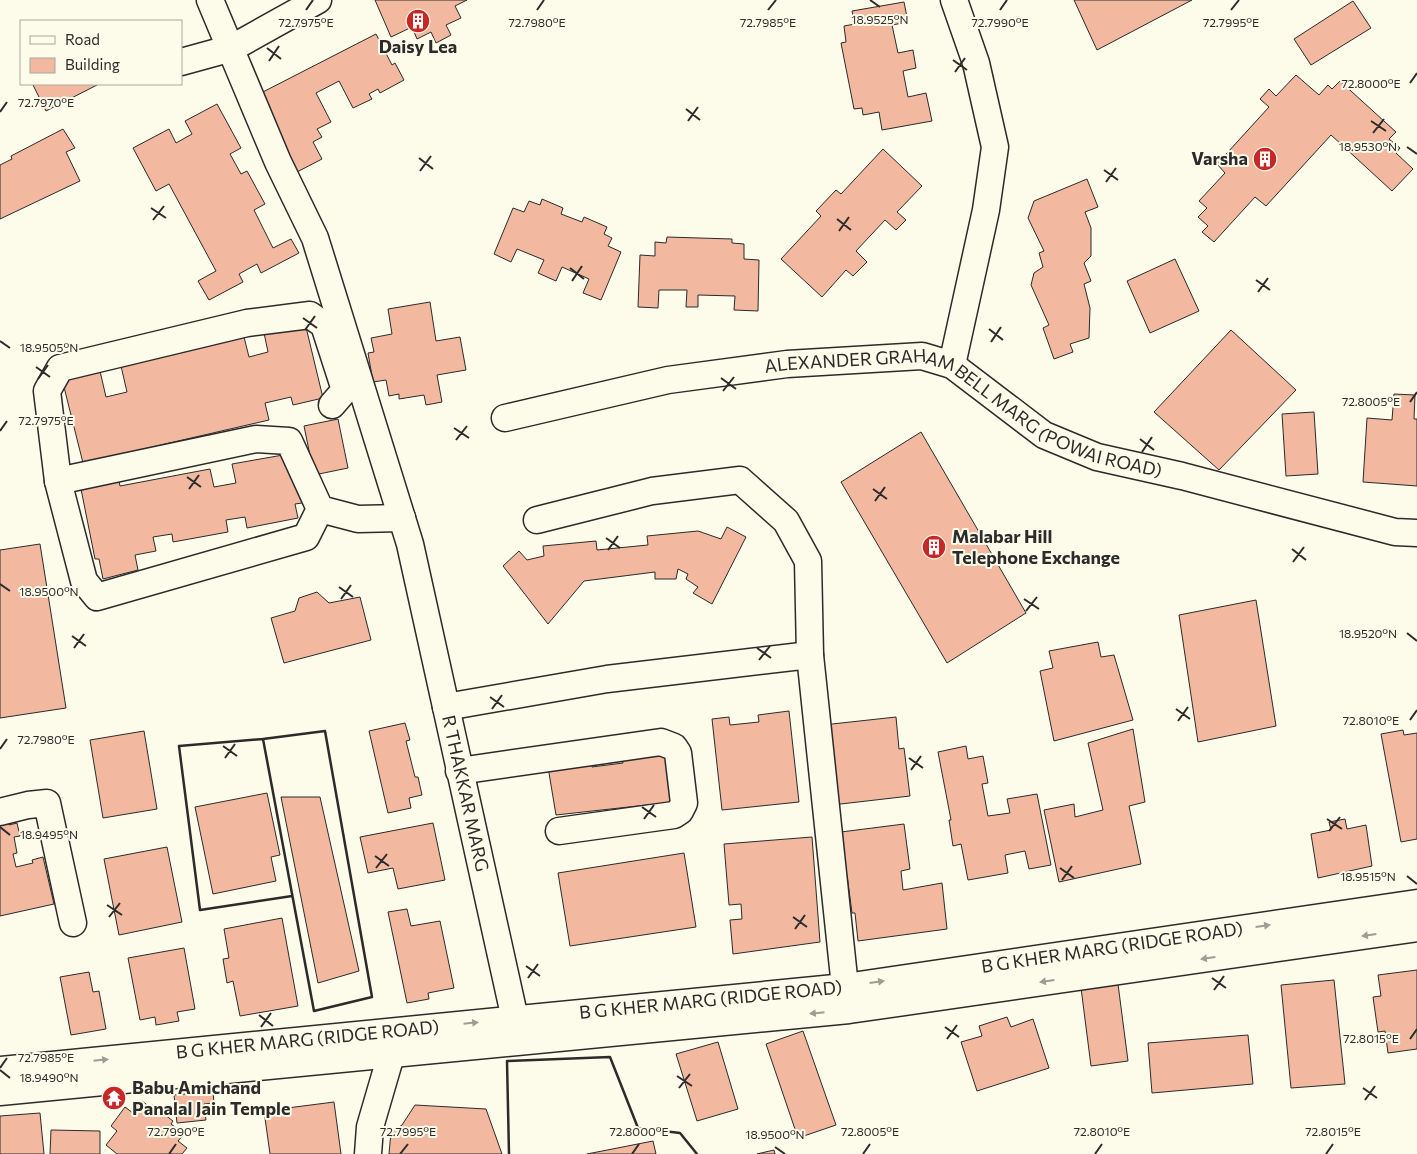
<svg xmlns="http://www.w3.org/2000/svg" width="1417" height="1154" font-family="Commissioner,sans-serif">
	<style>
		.building { fill: #f2b8a0; stroke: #2b2b2b }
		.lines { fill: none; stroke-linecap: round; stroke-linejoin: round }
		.minor-casing { stroke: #2b2b2b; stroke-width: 29 }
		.minor { stroke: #fdfbea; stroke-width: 26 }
		.wall { stroke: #2b2b2b; stroke-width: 2.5 }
		.oneway { fill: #9e9d94 }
		.ticks { fill: none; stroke: #2b2b2b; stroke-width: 2 }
		.labels { text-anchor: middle; stroke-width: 4; stroke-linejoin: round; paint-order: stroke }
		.poi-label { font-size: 18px; font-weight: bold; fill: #2b2b2b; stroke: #fdfbea; text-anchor: start }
		.street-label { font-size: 18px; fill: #2b2b2b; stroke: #fdfbea }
		.ticks-label { font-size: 12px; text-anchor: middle; fill: #2b2b2b; stroke: #fdfbea; stroke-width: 4; stroke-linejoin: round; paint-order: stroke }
	</style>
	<rect width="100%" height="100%" fill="#fdfbea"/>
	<path class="building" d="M375 0H467L455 6 461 18 446 25 451 35 436 43 431 32 417 39 412 27 391 37Z
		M1074 0H1192L1097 50Z
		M1353 1 1371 28 1311 65 1294 39Z
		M904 2 908 22 892 25 898 53 913 50 916 68 903 71 908 97 926 93 932 121 882 130 879 112 863 115 862 108 854 109 841 43 846 42 844 26 855 24 852 11Z
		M376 34 392 65 395 63 404 80 380 93 378 89 369 94 372 99 353 108 339 81 316 93 331 122 317 129 322 137 313 142 322 159 297 172 257 95Z
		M1296 75 1319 95 1328 85 1332 89 1340 81 1396 132 1389 139 1400 148 1396 153 1413 169 1392 191 1331 135 1266 206 1255 197 1214 242 1202 232 1208 226 1198 217 1207 208 1199 201 1225 173 1217 164 1269 107 1260 99 1269 89 1276 96Z
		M36 84H96L97 85 46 111 33 85Z
		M217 104 241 148 230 154 241 174 247 171 265 204 254 210 273 248 291 239 299 253 261 273 257 264 239 274 243 282 209 300 198 281 216 271 169 184 156 191 133 148 169 129 176 143 192 134 185 121Z
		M63 129 75 148 66 152 80 181 0 219V165L12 159 11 156Z
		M883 149 922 186 897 212 906 220 896 230 885 220 856 251 867 262 853 276 846 270 822 297 781 259 821 216 816 211 836 190 841 194Z
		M1087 179 1098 207 1085 212 1091 228V256L1084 263 1091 281 1084 284 1090 308 1089 338 1070 344 1073 352 1054 359 1043 328 1049 325 1031 285 1034 273 1043 267 1039 253 1044 251 1028 218 1034 201Z
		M542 199 563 208 561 214 582 222 584 217 607 227 604 234 612 238 608 246 621 252 601 300 583 293 589 279 562 267 556 281 538 273 544 260 517 249 511 262 494 254 513 208 524 212 529 201 540 205Z
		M667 237 732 239V243L744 244V259L759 260 758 311 734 310 735 296 698 295V307H686L687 290H659L658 308 638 307 640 255 655 256V242L666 243Z
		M1175 259 1199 311 1150 333 1127 281Z
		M430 302 436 341 460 337 466 370 437 375 442 402 426 405 424 395 399 399V394L389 396 386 380 373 382 368 353 374 352 371 338 392 334 388 309Z
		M305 323 323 398 293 405 291 397 265 403 269 420 83 463 62 379 100 371 106 397 127 392 121 366 244 337 249 357 268 352 264 333Z
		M1231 330 1296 390 1219 470 1154 412Z
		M1394 394 1415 395 1414 419H1417V486L1363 482 1367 418 1392 420Z
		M1314 412 1318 474 1286 476 1282 414Z
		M338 419 348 468 314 475 304 426Z
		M921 432 1026 613 947 663 841 482Z
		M283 455 285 466 294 465 302 503 295 504 298 518 247 528 245 517 226 520 228 532 173 542 172 534 153 537 156 551 135 555 138 570 103 579 99 559H95L79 479 117 472 120 486 210 469 214 487 236 483 232 464Z
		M727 527 746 537 712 604 693 593 698 587 686 579 688 574 678 569 676 579H655V572L584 581 548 624 503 566 519 551 527 560 544 556 543 546 596 541 597 550 648 545 647 536 698 531 721 539Z
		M40 544 66 708 0 718V550Z
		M317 592 329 603 360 597 371 640 284 663 271 618 295 611 299 598Z
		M1256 600 1276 726 1198 742 1179 615Z
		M1098 642 1101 657 1114 655 1133 720 1054 741 1040 671 1053 668 1049 651Z
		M789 711 799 802 722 810 712 719 729 717 730 725 759 722 758 715Z
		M896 717 899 749 904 748 910 796 832 805 823 725Z
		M405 723 410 740 406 741 415 777H418L422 795 409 798 411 808 388 813 369 731Z
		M1133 729 1145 802 1129 806 1141 864 1059 882 1044 810 1074 804 1075 817 1103 810 1088 743Z
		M1403 730 1404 735 1417 733V839L1401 842 1381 734Z
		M144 731 157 809 103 818 90 740Z
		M966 746 968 759 983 756 988 783 982 784 988 816 1010 813 1007 799 1037 794 1051 865 1029 869 1025 851 1005 855 1008 873 968 880 961 844 953 846 949 820H951L938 752Z
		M667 752 674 802 556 815 548 767 591 762 592 767 623 763 622 757Z
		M267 793 280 855 271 857 276 881 213 894 195 807Z
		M281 797H320L359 971 318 983Z
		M7 819 9 825 17 823 20 836 14 837 17 853 13 854 16 867 33 863 32 860 43 857 54 904 0 916V821Z
		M1345 819 1347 829 1366 825 1372 866 1318 878 1311 834 1331 830 1329 822Z
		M433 823 445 880 398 889 393 868 368 873 360 837Z
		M904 824 910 869 901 871 903 890 942 883 947 929 858 941 855 913H852L847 875 842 876 833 833Z
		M812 837 820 942 733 954 730 920 742 919 741 904 729 905 724 844Z
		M167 847 182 922 119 935 104 859Z
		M684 853 696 927 570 946 558 873Z
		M407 909 411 926 440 921 454 988 428 993 429 999 407 1003 388 912Z
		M282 918 298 1006 240 1016 233 981 227 983 223 959 229 958 224 929Z
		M184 948 195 1009 177 1012 179 1021 156 1025 155 1017 140 1020 128 958Z
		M1417 970V1049L1388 1053 1385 1031 1378 1032 1373 997 1381 996 1378 975Z
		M89 972 93 992 99 991 106 1029 71 1035 60 977Z
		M1334 980 1345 1084 1291 1088 1281 985Z
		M1118 984 1128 1061 1091 1066 1081 988Z
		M1007 1017 1011 1027 1033 1019 1049 1068 977 1091 961 1042 982 1036 979 1026Z
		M803 1031 836 1125 798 1138 766 1044Z
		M1248 1035 1253 1084 1152 1093 1148 1043Z
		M718 1042 738 1109 697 1121 676 1054Z
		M213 1091 214 1103 204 1104 206 1120 177 1123 174 1095Z
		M142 1101 150 1107 152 1105 173 1121 171 1124 184 1134 178 1141 187 1148 182 1154H117L106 1145 117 1131 111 1126 125 1107 133 1113Z
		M334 1102 341 1154H270L264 1111Z
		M415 1105 486 1109 502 1154H389L391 1132 402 1125Z
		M40 1113 44 1154H0V1116Z
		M51 1130 100 1131V1154H50Z
		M653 1141 656 1154H587Z
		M774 1150 775 1154H757Z"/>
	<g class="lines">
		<g class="minor-casing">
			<g id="minor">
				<path id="s1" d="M210 0 278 162 315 238 410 544 515 1019 517 1035"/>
				<path d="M181 62 232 48 318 0"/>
				<path d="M952 365 986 210 995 147 976 63 954 0"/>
				<path id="s2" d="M505 418 668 380 787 364 922 356 952 365 1044 435 1097 457 1182 476 1395 532 1417 533"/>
				<path d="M58 481 47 391 60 368 247 323 310 315 324 325 345 390 332 405"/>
				<path d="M320 509 306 537 97 597 84 581 58 481 256 439 289 441 320 509 358 519 402 518"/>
				<path d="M537 520 652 491 740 480 786 521 808 561 810 655 845 987 848 1004"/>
				<path d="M446 707 607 679 810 655"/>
				<path d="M459 771 661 742 674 747 678 753 684 803 680 811 674 815 559 831"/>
				<path d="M0 812 28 805 47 803 73 923"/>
				<path id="s3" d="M0 1070 845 987 1417 903"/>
				<path d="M0 1092 849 1010 1417 928"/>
				<path d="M368 1154 370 1127 391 1055"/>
			</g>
		</g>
		<use href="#minor" class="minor"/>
		<path class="wall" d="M263 739 314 1011 372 997 325 731 263 739 179 746 200 910 292 896
			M509 1154 507 1061 610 1057 638 1128 680 1133 697 1154"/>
	</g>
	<defs><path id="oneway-solid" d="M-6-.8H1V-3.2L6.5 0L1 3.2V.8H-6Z" transform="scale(1.25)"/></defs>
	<g class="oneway">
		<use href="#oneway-solid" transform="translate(1263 926) rotate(-8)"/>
		<use href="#oneway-solid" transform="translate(1369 935) rotate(172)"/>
		<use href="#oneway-solid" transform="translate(1208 958) rotate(172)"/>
		<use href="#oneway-solid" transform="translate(1047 981) rotate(172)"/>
		<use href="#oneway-solid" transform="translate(877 982) rotate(-8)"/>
		<use href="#oneway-solid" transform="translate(817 1013) rotate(174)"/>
		<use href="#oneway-solid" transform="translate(471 1023) rotate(-6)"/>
		<use href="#oneway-solid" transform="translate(101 1060) rotate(-6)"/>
	</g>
	<path class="ticks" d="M870 0 880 7M306 10 313 0M537 10 544 0M768 10 776 0M1000 10 1007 0M1231 10 1239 0M267 48 281 59M953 60 967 70M269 61 279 46M955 72 965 58M1410 83 1417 73M686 109 700 120M0 112 7 102M688 121 698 107M1371 121 1386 131M1373 133 1384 119M1407 147 1417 154M419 158 433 169M1104 170 1118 180M420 171 431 156M1106 182 1116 168M151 208 166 218M837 219 851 230M153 220 164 206M839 231 849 217M570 268 584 279M1256 280 1270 290M572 281 582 266M1258 292 1268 278M303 318 317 328M989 329 1003 340M305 330 315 316M0 341 10 348M991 342 1001 327M36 367 50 377M721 378 736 389M38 379 48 365M723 391 734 377M1410 402 1417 392M454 428 469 438M0 431 7 421M1140 439 1154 450M456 440 467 426M1142 452 1152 437M187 477 201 487M189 489 199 475M873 489 887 499M875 501 885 487M606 538 620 548M1292 549 1306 560M608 550 618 536M1293 562 1304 547M0 584 10 591M339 587 353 597M341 599 351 585M1024 599 1039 609M1026 611 1037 597M1407 633 1417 641M72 636 86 646M74 648 84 634M757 648 771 658M759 660 770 646M490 697 504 707M492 709 502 695M1176 709 1190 719M1410 720 1417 710M1178 721 1188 707M223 746 237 756M0 749 7 739M225 758 235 744M909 758 923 768M911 770 921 756M642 807 656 817M644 819 654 805M1327 819 1342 829M0 827 10 835M1329 831 1340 817M375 856 389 866M376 868 387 854M1060 868 1074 878M1407 876 1417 884M1062 880 1072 866M107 905 122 915M109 917 120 903M793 917 807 927M795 929 805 915M526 966 540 976M528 978 538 964M1212 978 1226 988M1214 990 1224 976M259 1015 273 1026M261 1027 271 1013M945 1027 959 1037M947 1039 957 1025M1410 1039 1417 1029M0 1068 7 1058M0 1070 10 1078M677 1076 692 1086M679 1088 690 1074M1363 1088 1377 1098M1365 1100 1375 1086M775 1147 785 1154M169 1154 176 1144M400 1154 408 1144M632 1154 639 1144M863 1154 870 1144M1095 1154 1102 1144M1326 1154 1333 1144"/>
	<defs>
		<g id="building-disc" transform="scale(1.25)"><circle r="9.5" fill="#c62828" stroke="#fdfbea"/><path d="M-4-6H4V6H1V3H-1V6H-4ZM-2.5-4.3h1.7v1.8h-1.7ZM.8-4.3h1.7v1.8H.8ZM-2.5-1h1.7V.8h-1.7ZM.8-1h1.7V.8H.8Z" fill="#fff"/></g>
		<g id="temple-disc" transform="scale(1.25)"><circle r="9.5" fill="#c62828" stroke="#fdfbea"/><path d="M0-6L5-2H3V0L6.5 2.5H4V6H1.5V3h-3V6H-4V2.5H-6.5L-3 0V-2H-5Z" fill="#fff"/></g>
	</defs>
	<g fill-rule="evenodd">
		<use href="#building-disc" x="418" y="21"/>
		<use href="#building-disc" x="1265" y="159"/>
		<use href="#building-disc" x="934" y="547"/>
		<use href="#temple-disc" x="114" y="1098"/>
	</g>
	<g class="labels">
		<g class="poi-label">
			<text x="418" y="53" text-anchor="middle">Daisy Lea</text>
			<text x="1248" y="165" text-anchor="end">Varsha</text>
			<text x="952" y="543">Malabar Hill<tspan x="952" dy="21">Telephone Exchange</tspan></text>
			<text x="132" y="1094">Babu Amichand<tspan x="132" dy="21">Panalal Jain Temple</tspan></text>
		</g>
		<g class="street-label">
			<text dy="6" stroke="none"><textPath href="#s2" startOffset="479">ALEXANDER GRAHAM BELL MARG (POWAI ROAD)</textPath></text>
			<text dy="6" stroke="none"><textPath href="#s1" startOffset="836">R THAKKAR MARG</textPath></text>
			<text dy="6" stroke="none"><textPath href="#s3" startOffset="1119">B G KHER MARG (RIDGE ROAD)</textPath></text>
			<text dy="6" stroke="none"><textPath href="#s3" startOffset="714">B G KHER MARG (RIDGE ROAD)</textPath></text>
			<text dy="6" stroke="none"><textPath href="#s3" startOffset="309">B G KHER MARG (RIDGE ROAD)</textPath></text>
		</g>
	</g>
	<g class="ticks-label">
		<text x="880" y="24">18.9525°N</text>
		<text x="306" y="27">72.7975°E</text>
		<text x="537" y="27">72.7980°E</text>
		<text x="768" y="27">72.7985°E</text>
		<text x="1000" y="27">72.7990°E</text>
		<text x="1231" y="27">72.7995°E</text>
		<text x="1371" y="88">72.8000°E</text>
		<text x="46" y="107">72.7970°E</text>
		<text x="1368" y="151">18.9530°N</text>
		<text x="49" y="352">18.9505°N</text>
		<text x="1371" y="406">72.8005°E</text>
		<text x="46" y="425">72.7975°E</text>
		<text x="49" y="596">18.9500°N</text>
		<text x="1368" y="638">18.9520°N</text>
		<text x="1371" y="725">72.8010°E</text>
		<text x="46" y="744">72.7980°E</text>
		<text x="49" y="839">18.9495°N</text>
		<text x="1368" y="881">18.9515°N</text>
		<text x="1371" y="1043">72.8015°E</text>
		<text x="46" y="1062">72.7985°E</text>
		<text x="49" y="1082">18.9490°N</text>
		<text x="176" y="1136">72.7990°E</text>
		<text x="408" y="1136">72.7995°E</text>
		<text x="639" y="1136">72.8000°E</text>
		<text x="870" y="1136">72.8005°E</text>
		<text x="1102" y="1136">72.8010°E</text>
		<text x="1333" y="1136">72.8015°E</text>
		<text x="775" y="1139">18.9500°N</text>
	</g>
	<rect x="20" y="20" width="162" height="65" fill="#fdfbea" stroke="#a9a89e"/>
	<rect x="30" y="36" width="25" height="8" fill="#fdfbea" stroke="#a9a89e"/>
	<text x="65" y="45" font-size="15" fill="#2b2b2b">Road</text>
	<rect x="30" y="58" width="25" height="15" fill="#f2b8a0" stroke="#a9a89e"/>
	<text x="65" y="70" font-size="15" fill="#2b2b2b">Building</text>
</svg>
